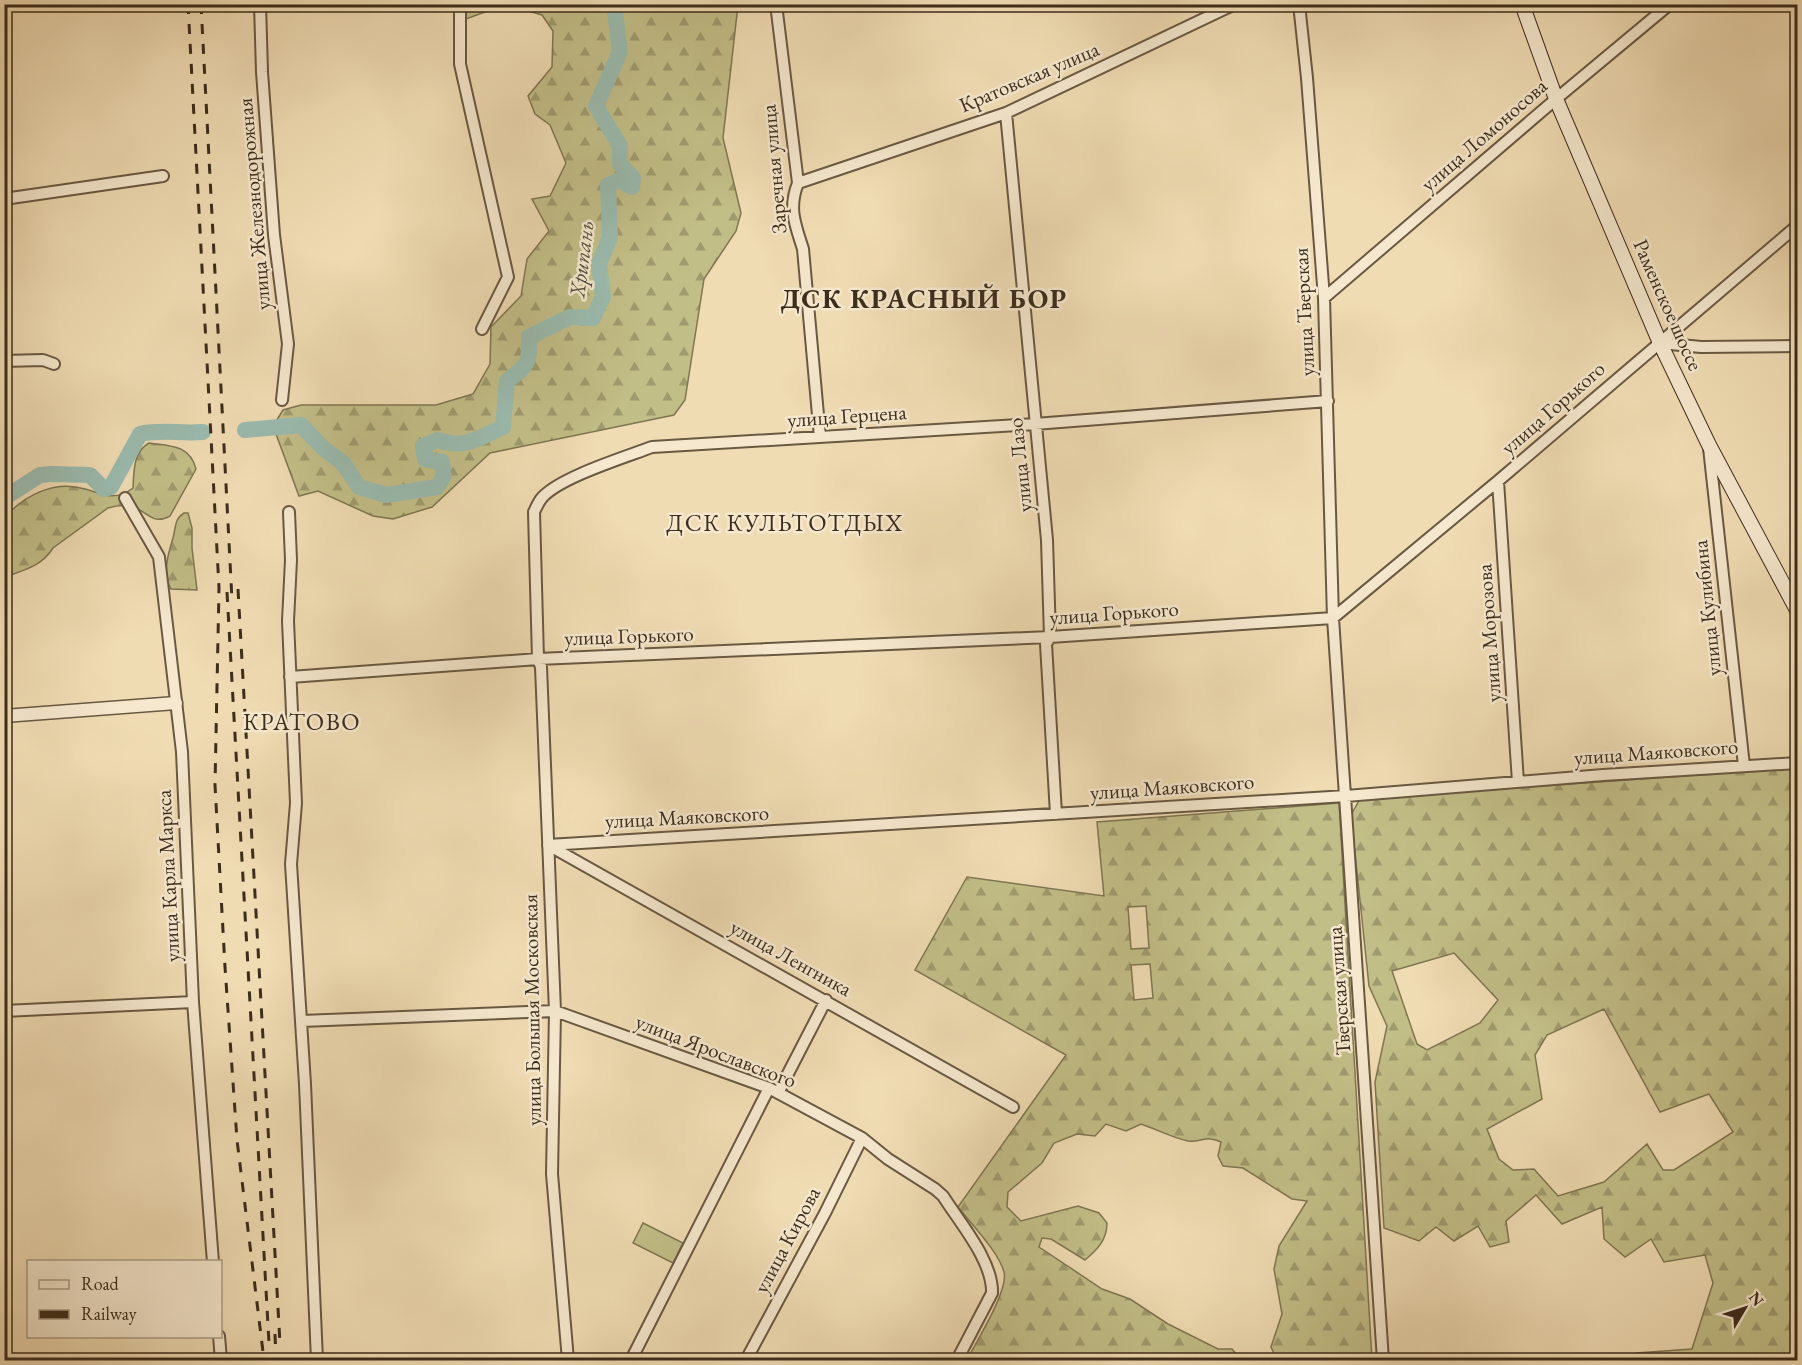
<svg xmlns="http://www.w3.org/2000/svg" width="1802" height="1365" font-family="'EB Garamond',serif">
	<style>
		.grass { fill: #c2be87; stroke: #7f7652; stroke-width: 1.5 }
		.forest { fill: url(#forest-firs); stroke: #7f7652; stroke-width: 1.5; fill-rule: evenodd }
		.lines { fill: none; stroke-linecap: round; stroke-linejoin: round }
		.river { stroke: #9abbaf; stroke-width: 16 }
		.minor-casing { stroke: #695942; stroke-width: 14 }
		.tertiary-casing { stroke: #695942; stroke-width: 15 }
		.secondary-casing { stroke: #3c2d1c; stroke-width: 16 }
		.minor { stroke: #f5e8ce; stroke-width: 10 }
		.tertiary { stroke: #f5e8ce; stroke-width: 12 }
		.secondary { stroke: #f5e8ce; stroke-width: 14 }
		.rail { stroke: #3c2d1c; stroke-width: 3; stroke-dasharray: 10 10; stroke-linecap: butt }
		.labels { text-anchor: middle; stroke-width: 5; stroke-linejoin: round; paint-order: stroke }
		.street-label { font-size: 21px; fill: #3c2d1c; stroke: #f5e8ce }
		.water-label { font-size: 22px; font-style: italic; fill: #545041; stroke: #f5e8ce }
		.quarter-label { font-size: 24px; letter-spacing: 1.5px; fill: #3c2d1c; stroke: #f5e8ce }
		.district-label { font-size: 27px; font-weight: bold; letter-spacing: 1.5px; fill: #3c2d1c; stroke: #f5e8ce }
	</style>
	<defs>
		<pattern id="forest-firs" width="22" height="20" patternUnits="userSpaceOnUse" patternTransform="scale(1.5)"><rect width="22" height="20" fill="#c2be87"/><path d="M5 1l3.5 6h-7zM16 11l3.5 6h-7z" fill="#9f9b6e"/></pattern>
	</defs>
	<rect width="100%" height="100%" fill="#f0dcb3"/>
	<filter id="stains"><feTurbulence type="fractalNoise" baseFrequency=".00333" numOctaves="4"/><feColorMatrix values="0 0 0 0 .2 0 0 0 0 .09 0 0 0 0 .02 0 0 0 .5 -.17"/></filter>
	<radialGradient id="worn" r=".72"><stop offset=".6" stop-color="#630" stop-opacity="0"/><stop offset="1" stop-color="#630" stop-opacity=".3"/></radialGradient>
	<path class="grass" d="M643 1223 683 1243 673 1263 633 1243Z"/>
	<path class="forest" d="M466 5V4L504 5 466 19Z
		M508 5H738L723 138 741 213 736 231 704 279 685 400 674 415 490 453 432 507 393 519 373 516 318 491 299 496 273 426 283 410 301 405H436L473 394 490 364 491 327 521 296 527 259 549 231 532 199 550 196 566 163 550 125 535 114 528 96 552 67 553 31 542 15Z
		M149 443C171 446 190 445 196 469L170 516C155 524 151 516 138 509 129 504 118 505 108 508L53 548C42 566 24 570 5 577V517C25 495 54 480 85 489 103 494 115 502 133 488 134 471 133 452 149 443Z
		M184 513H188L192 528V548L197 590 171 589C162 574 168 554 173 538 176 528 174 519 184 513Z
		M1797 768V1360H1632L1636 1353 1692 1349 1713 1283 1705 1255 1664 1262 1651 1239 1625 1257 1604 1239 1602 1207 1562 1224 1536 1195 1506 1221 1509 1242 1490 1247 1478 1226 1454 1241 1436 1227 1419 1241 1384 1228 1375 1082 1387 1026 1369 986 1351 815 1360 799ZM1454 953 1498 1000 1480 1023 1427 1050 1417 1044 1392 971ZM1604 1009 1660 1112 1709 1094 1733 1132 1674 1170H1663L1647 1144 1604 1182 1558 1196 1534 1169 1513 1170 1499 1159 1487 1129 1542 1099 1535 1055 1547 1035Z
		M1339 803 1372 1360H1277L1271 1347 1282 1314 1274 1269 1279 1246 1307 1201 1292 1199 1243 1168 1223 1166 1218 1156 1221 1142C1205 1134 1201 1143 1188 1141 1173 1138 1156 1129 1141 1124L1126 1131 1106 1124 1095 1136 1077 1134 1054 1143 1042 1163 1008 1192 1007 1207 1021 1221 1078 1206 1099 1213 1107 1223C1107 1240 1097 1250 1085 1260L1051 1239 1042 1238 1039 1247 1102 1289 1130 1299 1168 1324 1218 1349H1232L1241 1360H967C976 1342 1009 1290 1004 1272 998 1251 972 1225 958 1207L1066 1055 915 970 967 877 1104 896 1097 822ZM1146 906 1149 948 1131 949 1128 907ZM1150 964 1153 998 1134 1000 1131 965Z"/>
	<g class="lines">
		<path class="river" d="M245 430 301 425 323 448 343 463 359 487 386 495 437 487 444 476 442 462 425 459 423 446 437 440C467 449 476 439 503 427L507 381C528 365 530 364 529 337L570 317 593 318 603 297 599 264 610 237 608 185 619 180 632 187 633 178 620 164V146L596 106 620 52 614 4
			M4 498 40 475 52 474 90 475 104 489 111 487 140 434C161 429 181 434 203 432"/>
		<g class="minor-casing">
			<path id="minor" d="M260 4 262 72 274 235 288 344 282 400
				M460 4V64L508 277 482 329
				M776 4 798 183C788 208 795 224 803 249L820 437
				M1299 4 1307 78 1324 298 1333 618 1383 1360
				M1006 113 1047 540 1050 637 1046 644 1056 814
				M798 183 1006 113 1235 4
				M4 199 163 176
				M1324 298 1556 99 1670 4
				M1660 343 1701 347 1798 346
				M4 361 43 360 54 364
				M1709 448 1744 766
				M1498 481 1518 782
				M125 498 159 557 182 752 193 1002 213 1262
				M289 512 291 560 288 621 296 803 291 864 305 1084 317 1360
				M290 677 538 659 1050 637 1333 618 1498 481 1798 225
				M548 845 1346 796 1603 775 1798 763
				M548 845 1013 1107
				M4 1011 193 1002
				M302 1021 555 1011 769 1088 862 1138 888 1159 935 1189 943 1196C960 1223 993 1261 992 1293L957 1360
				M778 1093 826 1000
				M219 1336 221 1360
				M568 1360 552 1174 555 1011 541 667 538 659 534 512C536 508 538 503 541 499 557 478 626 457 652 447L1035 424 1328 401
				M631 1360 769 1088
				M746 1360 825 1213 862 1138"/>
		</g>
		<g class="tertiary-casing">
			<path id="tertiary" d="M4 716 176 703"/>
		</g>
		<g class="secondary-casing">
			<path id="secondary" d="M1522 4 1556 99 1660 343 1709 445 1798 612"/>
		</g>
		<use href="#minor" class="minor"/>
		<use href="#tertiary" class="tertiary"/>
		<use href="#secondary" class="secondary"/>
		<path class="rail" d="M188 4 219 588 215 785 225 967 237 1140 264 1360
			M201 4 232 600
			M238 589 280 1344
			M227 592 269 1343
			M275 1334 276 1360"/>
	</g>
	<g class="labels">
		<g class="street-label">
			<text transform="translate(1029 77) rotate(-23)" y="7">Кратовская улица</text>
			<text transform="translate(1484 135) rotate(-41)" y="7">улица Ломоносова</text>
			<text transform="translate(774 169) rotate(-95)" y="7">Заречная улица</text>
			<text transform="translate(254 204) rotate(-95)" y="7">улица Железнодорожная</text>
			<text transform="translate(1668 305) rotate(66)" y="7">Раменское шоссе</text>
			<text transform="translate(1304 312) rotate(-93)" y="7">улица Тверская</text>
			<text transform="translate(1553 408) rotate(-41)" y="7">улица Горького</text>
			<text transform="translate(847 416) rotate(-4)" y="7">улица Герцена</text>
			<text transform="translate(1020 465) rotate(-96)" y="7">улица Лазо</text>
			<text transform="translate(1707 608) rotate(-96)" y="7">улица Кулибина</text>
			<text transform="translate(1114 613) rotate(-4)" y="7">улица Горького</text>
			<text transform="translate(1489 633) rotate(-94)" y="7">улица Морозова</text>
			<text transform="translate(629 636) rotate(-2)" y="7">улица Горького</text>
			<text transform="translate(1656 752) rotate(-4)" y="7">улица Маяковского</text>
			<text transform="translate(1172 787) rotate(-4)" y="7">улица Маяковского</text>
			<text transform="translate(687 817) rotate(-3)" y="7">улица Маяковского</text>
			<text transform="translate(168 876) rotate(-93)" y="7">улица Карла Маркса</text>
			<text transform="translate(791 958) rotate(29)" y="7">улица Ленгника</text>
			<text transform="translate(1339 991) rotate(-94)" y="7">Тверская улица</text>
			<text transform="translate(532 1010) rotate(-91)" y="7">улица Большая Московская</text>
			<text transform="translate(716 1051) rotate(21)" y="7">улица Ярославского</text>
			<text transform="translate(787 1240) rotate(-62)" y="7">улица Кирова</text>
		</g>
		<g class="water-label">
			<text transform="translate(581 259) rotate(-83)" y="8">Хрипань</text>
		</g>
		<g class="quarter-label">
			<text x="785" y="531">ДСК КУЛЬТОТДЫХ</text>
			<text x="302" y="730">КРАТОВО</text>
		</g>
		<g class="district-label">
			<text x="924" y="308">ДСК КРАСНЫЙ БОР</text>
		</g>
	</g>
	<rect width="1802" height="1365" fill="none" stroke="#f0dcb3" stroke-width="24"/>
	<rect x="6" y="6" width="1790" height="1353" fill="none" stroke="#3c2d1c" stroke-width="3"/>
	<rect x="12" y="12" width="1778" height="1341" fill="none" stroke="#3c2d1c" stroke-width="1.5"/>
	<rect x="27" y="1260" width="195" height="78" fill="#f5e8ce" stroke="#ab9d87" stroke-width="1.5"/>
	<rect x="39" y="1280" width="30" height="9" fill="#f5e8ce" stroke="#ab9d87" stroke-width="1.5"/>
	<text x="81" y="1290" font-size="18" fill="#3c2d1c">Road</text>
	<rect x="39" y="1310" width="30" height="9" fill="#3c2d1c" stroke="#ab9d87" stroke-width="1.5"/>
	<text x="81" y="1320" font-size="18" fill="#3c2d1c">Railway</text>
	<g transform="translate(1745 1308) rotate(51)" stroke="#f5e8ce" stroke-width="4.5" paint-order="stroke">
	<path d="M0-4.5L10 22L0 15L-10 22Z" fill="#3c2d1c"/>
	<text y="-9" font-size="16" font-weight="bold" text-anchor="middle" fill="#3c2d1c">N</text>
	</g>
	<rect width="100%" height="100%" filter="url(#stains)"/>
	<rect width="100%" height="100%" fill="url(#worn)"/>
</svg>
